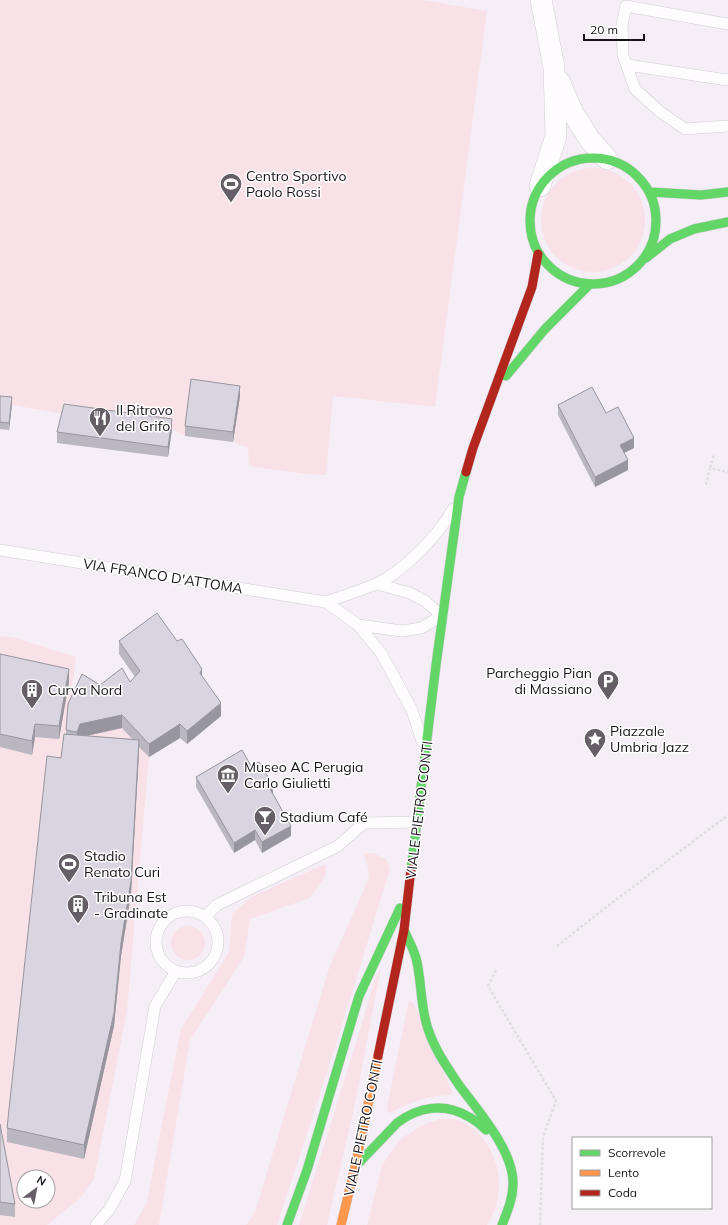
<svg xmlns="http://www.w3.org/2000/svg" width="728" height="1225" font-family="Mulish,sans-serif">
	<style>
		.green { fill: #f8e2e8; fill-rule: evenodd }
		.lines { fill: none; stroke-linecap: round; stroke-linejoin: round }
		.lane-casing { stroke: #d3ccd5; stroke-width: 12 }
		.street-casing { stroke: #d3ccd5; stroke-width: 22 }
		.fast-casing { stroke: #d3ccd5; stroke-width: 10 }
		.slow-casing { stroke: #d3ccd5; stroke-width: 10 }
		.jam-casing { stroke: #d3ccd5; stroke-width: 10 }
		.path { stroke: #e0dee1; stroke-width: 2.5; stroke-dasharray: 3 2; stroke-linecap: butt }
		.lane { stroke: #fefcfe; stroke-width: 11 }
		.street { stroke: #fefcfe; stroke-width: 21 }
		.fast { stroke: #63d668; stroke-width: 9 }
		.slow { stroke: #ff974d; stroke-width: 9 }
		.jam { stroke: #b3261e; stroke-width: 9 }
		.wall { fill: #bab7c1; fill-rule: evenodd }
		.shaded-wall { fill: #97959d }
		.building { fill: #d8d5e0; stroke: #97959d }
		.labels { text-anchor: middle; stroke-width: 3; stroke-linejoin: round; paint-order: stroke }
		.poi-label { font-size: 14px; fill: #18111a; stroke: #fff; text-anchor: start }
		.street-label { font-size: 14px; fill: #18111a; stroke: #fff }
	</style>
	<rect width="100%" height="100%" fill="#f5eef7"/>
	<path class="green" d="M0 0H423L487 11 435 407 333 396 326 475 305 474 249 466 248 448 233 442 185 436 172 429 64 414 0 403Z
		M541 220a52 52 0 1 1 104 0a52 52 0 1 1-104 0Z
		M0 636 12 637 76 657 68 717 80 737 122 728 149 757 127 1011 94 1179 79 1199 47 1225H0ZM24 1177H48V1201H24Z
		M364 853H373L386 859 390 869 336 1045 277 1225H246L255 1212 329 968 369 878 368 868Z
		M325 864 326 875 310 898 250 919 244 957 190 1040 159 1225H134L147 1202 161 1128 181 1029 229 952 232 914 251 897Z
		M171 943a17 17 0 1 1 34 0a17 17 0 1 1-34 0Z
		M381 968 355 1104 327 1225H299L355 1046 375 979Z
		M409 1000 414 1004 452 1091 451 1095C429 1096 410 1101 391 1113L388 1112 387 1107Z
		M439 1119C445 1119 452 1118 458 1120 489 1132 505 1170 497 1202 495 1210 491 1218 487 1225H367L382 1165 391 1152 402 1138 421 1126Z"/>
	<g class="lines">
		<g class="lane-casing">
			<path id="lane" d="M728 24 626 6 622 25 623 55 635 89 659 111 685 129 728 126
				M627 65 728 80
				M0 550 326 602 358 625 381 653 412 710 422 741
				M326 602C342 596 360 591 376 584 404 571 438 536 453 509
				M358 625 402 631 421 628 442 616 425 601 410 593 377 584
				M156 942a31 31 0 1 1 62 0a31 31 0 1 1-62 0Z
				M205 917 217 905 338 846 364 823 417 822
				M96 1225 109 1210 125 1181 155 1006 176 971"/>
		</g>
		<g class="street-casing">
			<path id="street" d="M559 81 573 113 590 140 607 159
				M540 186 556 136 554 67 541 0"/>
		</g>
		<g class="fast-casing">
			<path id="fast" d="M530 221a63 63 0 1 1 126 0a63 63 0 1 1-126 0Z
				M650 192 701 195 728 192
				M646 258 670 239 694 229 728 222
				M506 376 545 329 589 285
				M411 869 436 665 459 497 466 472
				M404 930C408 939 413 948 416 958 422 981 420 1006 428 1029 435 1050 447 1067 459 1085 478 1111 514 1151 513 1184 513 1199 507 1212 502 1225
				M355 1167 397 1123C418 1107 444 1102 469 1117 475 1120 481 1125 486 1130
				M287 1225 307 1170 359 996 400 908"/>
		</g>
		<g class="slow-casing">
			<path id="slow" d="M341 1225 355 1167 378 1056"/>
		</g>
		<g class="jam-casing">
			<path id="jam" d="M466 472 473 448 532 287 538 254
				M378 1056 404 930 411 869"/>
		</g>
		<path class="path" d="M710 468 714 454
			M706 485 710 468 728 472
			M557 946 600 912 728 815
			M496 970 488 986 556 1101 543 1137 540 1225"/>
		<use href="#lane" class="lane"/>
		<use href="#street" class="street"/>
		<use href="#fast" class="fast"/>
		<use href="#slow" class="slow"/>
		<use href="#jam" class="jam"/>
	</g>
	<path class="wall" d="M0 396 12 404 9 430 0 429Z
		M240 396 233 442 185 436V426Z
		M558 405 634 448 624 453 628 470 595 487 558 415Z
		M172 429 168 457 57 443V432Z
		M119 641 202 676 221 716 187 744 180 738 149 757 139 747 131 894 121 956 114 1026 84 1159 7 1142V1128L61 758 66 734V730L100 685 130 682 135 677 119 654ZM122 728 132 739 87 736Z
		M0 654 69 682 59 739 35 737 32 755 0 747Z
		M251 766 273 794 291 836 262 853 255 840 234 853 196 787V777Z
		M0 1124 15 1204V1217L0 1215Z"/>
	<path class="shaded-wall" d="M240 386V396L233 442V432Z
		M12 397V404L9 430V423Z
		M172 419V429L168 457V447Z
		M634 438V448L620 455V445Z
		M628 460V470L595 487V477Z
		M69 669V682L59 739V726Z
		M202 669V682L200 673Z
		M221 703V716L187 744V731Z
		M122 715V728L80 737 77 746V732L80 724Z
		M35 724V737L32 755V741Z
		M180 724V738L149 757V744Z
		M139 740V753L131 894 121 956 114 1026 84 1159V1145Z
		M273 785V795L269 787Z
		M291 826V836L262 853V842Z
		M255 830V840L234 853V843Z"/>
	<path class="building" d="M191 379 240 386 233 432 185 426Z
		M592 387 606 413 618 407 634 438 620 445 628 460 595 477 558 405Z
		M0 396 12 397 9 423 0 422Z
		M64 404 172 419 168 447 57 432Z
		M157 613 177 641 182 639 202 669 200 673 221 703 187 731 180 724 149 744 122 715 80 724 77 732 66 730 68 704 82 674 100 685 122 668 130 682 140 671 119 641Z
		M0 654 69 669 59 726 35 724 32 741 0 734Z
		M64 734 139 740 131 881 121 943 114 1013 84 1145 7 1128 47 756 61 758Z
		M242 750 251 766 259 762 273 785 269 787 291 826 262 842 255 830 234 843 196 777Z
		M0 1124 15 1204 0 1202Z"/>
	<defs>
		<g id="stadium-pin" transform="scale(1.15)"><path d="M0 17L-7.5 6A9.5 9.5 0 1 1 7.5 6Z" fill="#655e67" stroke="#fff"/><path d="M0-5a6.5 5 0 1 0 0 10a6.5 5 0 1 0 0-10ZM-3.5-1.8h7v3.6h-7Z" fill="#fff"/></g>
		<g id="restaurant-pin" transform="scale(1.15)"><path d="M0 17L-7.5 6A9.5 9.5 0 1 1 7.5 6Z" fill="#655e67" stroke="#fff"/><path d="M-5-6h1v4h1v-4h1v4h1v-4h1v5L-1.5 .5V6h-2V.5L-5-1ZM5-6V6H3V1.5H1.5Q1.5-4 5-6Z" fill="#fff"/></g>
		<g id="parking-pin" transform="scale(1.15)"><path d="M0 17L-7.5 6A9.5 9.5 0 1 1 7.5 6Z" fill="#655e67" stroke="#fff"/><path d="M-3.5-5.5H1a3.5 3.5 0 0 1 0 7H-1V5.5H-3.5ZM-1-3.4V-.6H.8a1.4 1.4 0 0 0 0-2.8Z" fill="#fff"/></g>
		<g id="building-pin" transform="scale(1.15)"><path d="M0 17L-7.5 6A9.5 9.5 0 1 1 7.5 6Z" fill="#655e67" stroke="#fff"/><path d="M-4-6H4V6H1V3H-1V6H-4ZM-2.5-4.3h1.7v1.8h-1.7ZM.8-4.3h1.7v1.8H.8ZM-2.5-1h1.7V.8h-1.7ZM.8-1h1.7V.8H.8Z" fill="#fff"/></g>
		<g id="sight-pin" transform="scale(1.15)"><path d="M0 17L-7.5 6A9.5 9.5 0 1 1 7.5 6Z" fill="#655e67" stroke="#fff"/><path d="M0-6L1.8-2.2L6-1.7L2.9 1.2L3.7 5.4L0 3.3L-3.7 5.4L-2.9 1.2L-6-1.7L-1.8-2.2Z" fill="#fff"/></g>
		<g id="museum-pin" transform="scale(1.15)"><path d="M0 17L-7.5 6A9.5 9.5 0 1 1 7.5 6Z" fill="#655e67" stroke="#fff"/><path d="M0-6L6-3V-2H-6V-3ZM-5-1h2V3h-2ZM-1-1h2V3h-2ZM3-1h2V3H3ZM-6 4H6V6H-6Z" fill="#fff"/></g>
		<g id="bar-pin" transform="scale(1.15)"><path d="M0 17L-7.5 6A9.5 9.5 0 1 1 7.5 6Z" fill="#655e67" stroke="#fff"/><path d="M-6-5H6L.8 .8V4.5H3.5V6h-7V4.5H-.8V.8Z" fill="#fff"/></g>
	</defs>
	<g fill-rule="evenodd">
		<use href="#stadium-pin" x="231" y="184"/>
		<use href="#restaurant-pin" x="100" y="418"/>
		<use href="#parking-pin" x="608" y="681"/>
		<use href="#building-pin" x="32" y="690"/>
		<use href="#sight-pin" x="595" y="739"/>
		<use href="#museum-pin" x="228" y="775"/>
		<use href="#bar-pin" x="265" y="817"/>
		<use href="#stadium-pin" x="69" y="864"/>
		<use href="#building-pin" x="78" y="905"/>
	</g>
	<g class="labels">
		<g class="poi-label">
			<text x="246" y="181">Centro Sportivo<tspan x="246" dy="16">Paolo Rossi</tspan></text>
			<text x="116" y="415">Il Ritrovo<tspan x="116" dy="16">del Grifo</tspan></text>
			<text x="592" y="678" text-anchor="end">Parcheggio Pian<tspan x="592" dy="16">di Massiano</tspan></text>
			<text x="48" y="695">Curva Nord</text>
			<text x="610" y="736">Piazzale<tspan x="610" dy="16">Umbria Jazz</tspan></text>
			<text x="244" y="772">Museo AC Perugia<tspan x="244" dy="16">Carlo Giulietti</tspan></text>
			<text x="280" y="822">Stadium Café</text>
			<text x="84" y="861">Stadio<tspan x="84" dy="16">Renato Curi</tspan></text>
			<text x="94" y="902">Tribuna Est<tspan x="94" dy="16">- Gradinate</tspan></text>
		</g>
		<g class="street-label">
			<text transform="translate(163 576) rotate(9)" y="5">VIA FRANCO D'ATTOMA</text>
			<text transform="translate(419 810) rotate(-83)" y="5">VIALE PIETRO CONTI</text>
			<text transform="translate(363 1128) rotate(-78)" y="5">VIALE PIETRO CONTI</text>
		</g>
	</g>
	<rect x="572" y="1137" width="140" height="72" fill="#ffffff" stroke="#a3a0a3"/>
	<rect x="580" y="1150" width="20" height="6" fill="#63d668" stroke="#a3a0a3"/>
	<text x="608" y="1157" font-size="12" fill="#18111a">Scorrevole</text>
	<rect x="580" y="1170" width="20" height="6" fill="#ff974d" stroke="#a3a0a3"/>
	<text x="608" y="1177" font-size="12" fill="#18111a">Lento</text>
	<rect x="580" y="1190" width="20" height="6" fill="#b3261e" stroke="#a3a0a3"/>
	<text x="608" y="1197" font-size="12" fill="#18111a">Coda</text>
	<g transform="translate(36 1189) rotate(32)"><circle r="19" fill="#ffffff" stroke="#a3a0a3"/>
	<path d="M0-3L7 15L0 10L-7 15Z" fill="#655e67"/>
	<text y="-6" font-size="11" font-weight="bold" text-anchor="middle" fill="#18111a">N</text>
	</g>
	<path d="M584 34v6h60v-6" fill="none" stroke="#18111a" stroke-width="2"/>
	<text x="590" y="34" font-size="12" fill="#18111a" stroke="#ffffff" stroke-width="3" paint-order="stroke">20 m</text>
</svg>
